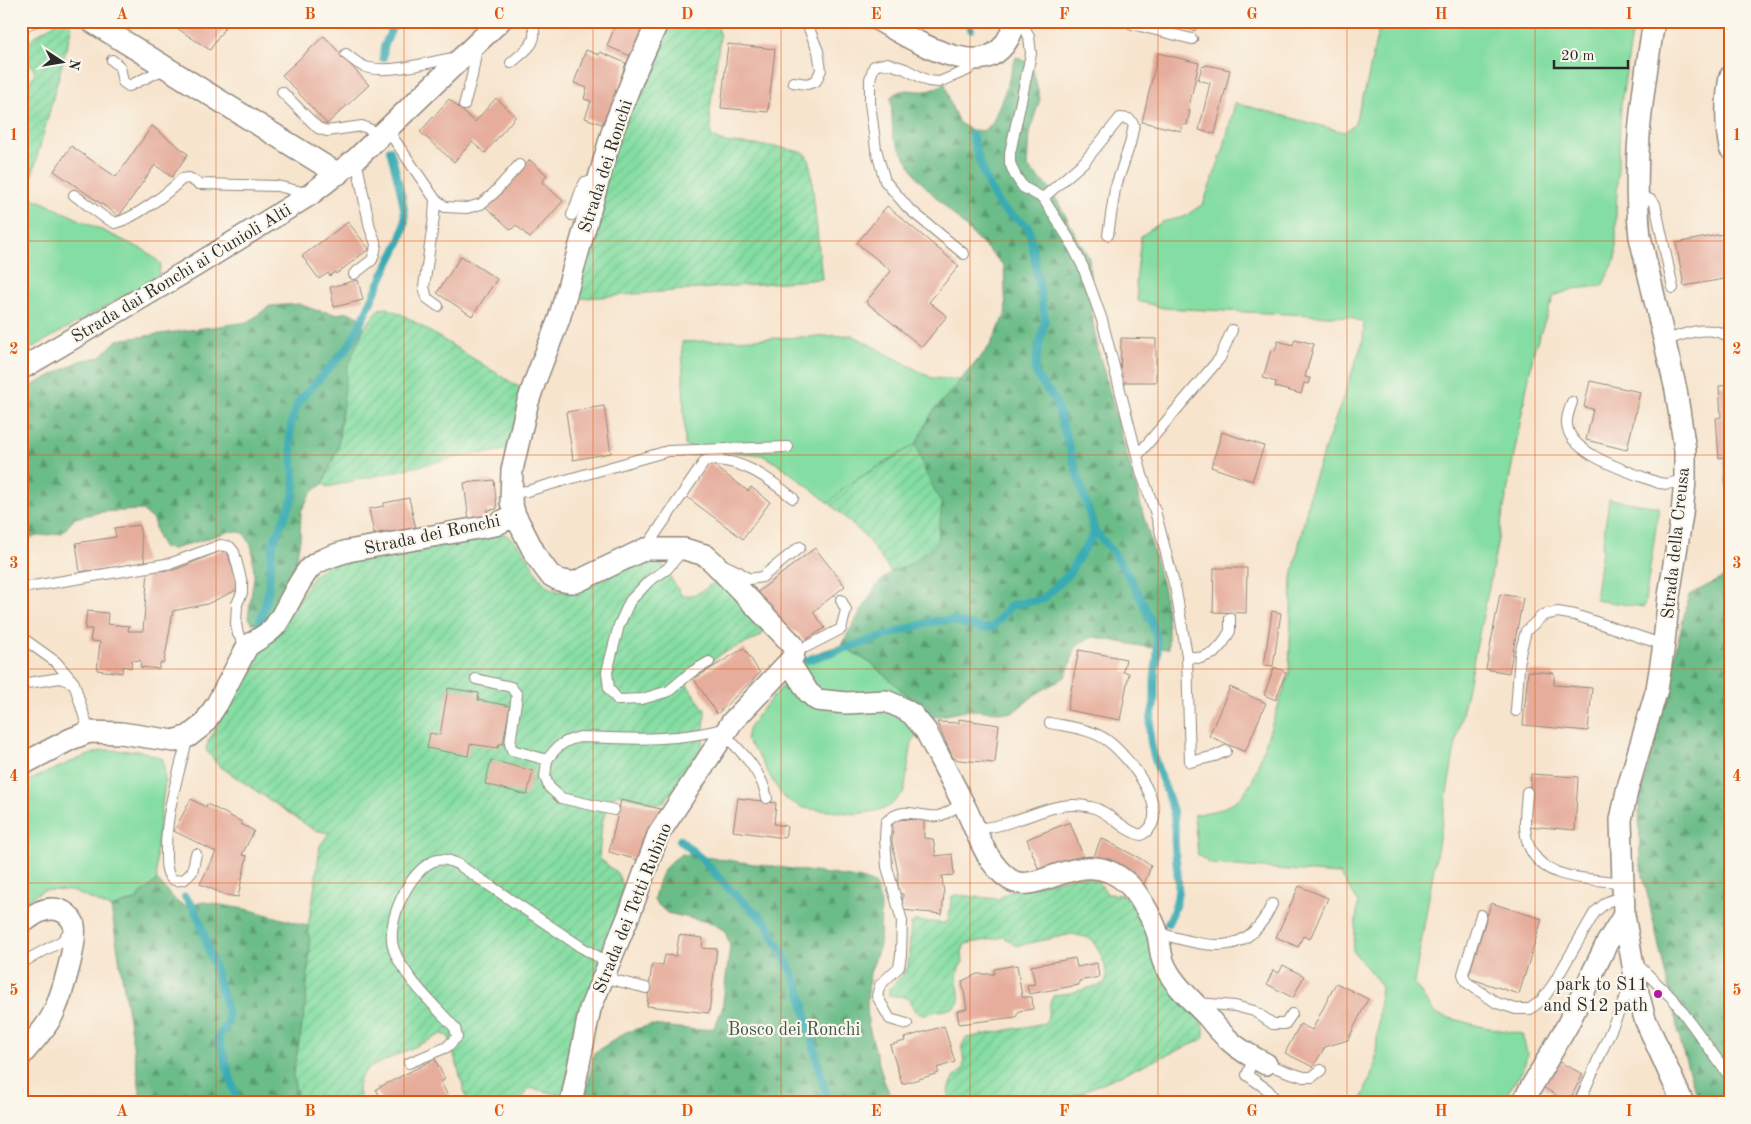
<svg xmlns="http://www.w3.org/2000/svg" width="1751" height="1124" font-family="'Old Standard TT',serif">
	<style>
		.grass { fill: #84dda2; stroke: #588466 }
		.forest { fill: url(#forest-firs); stroke: #4b745a }
		.garden { fill: url(#garden-furrows); stroke: #588466 }
		.lines { fill: none; stroke-linecap: round; stroke-linejoin: round }
		.stream { stroke: #39abb3; stroke-width: 8 }
		.building { fill: #e6ad9c }
		.lane-casing { stroke: #91887c; stroke-width: 12 }
		.street-casing { stroke: #91887c; stroke-width: 24 }
		.lane { stroke: #fff; stroke-width: 10 }
		.street { stroke: #fff; stroke-width: 21 }
		.grid { fill: none; stroke: #df570e; stroke-width: 1; stroke-opacity: 0.55 }
		.poi-dot { fill: #b5179e; stroke: #fbf7ec; stroke-width: 2 }
		.labels { text-anchor: middle; stroke-width: 4.5; stroke-linejoin: round; paint-order: stroke }
		.street-label { font-size: 18px; fill: #2b2b2b; stroke: #fbf7ec }
		.poi-label { font-size: 18px; fill: #2b2b2b; stroke: #fbf7ec; text-anchor: end }
		.park-label { font-size: 18px; fill: #415849; stroke: #fbf7ec }
		.neatline { fill: none; stroke: #df570e; stroke-width: 2 }
		.grid-label { font-size: 16px; text-anchor: middle; font-weight: bold; fill: #df570e }
	</style>
	<defs>
		<pattern id="forest-firs" width="22" height="20" patternUnits="userSpaceOnUse" patternTransform="scale(1.25)"><rect width="22" height="20" fill="#6bbc88"/><path d="M5 1l3.5 6h-7zM16 11l3.5 6h-7z" fill="#58996f"/></pattern>
		<pattern id="garden-furrows" width="10" height="10" patternUnits="userSpaceOnUse" patternTransform="scale(1.25)"><rect width="10" height="10" fill="#84dda2"/><path d="M-1 1l2-2M0 10L10 0M9 11l2-2" fill="none" stroke="#72be8c"/></pattern>
	</defs>
	<rect width="100%" height="100%" fill="#fbf7ec"/>
	<filter id="ink" filterUnits="userSpaceOnUse"><feTurbulence type="fractalNoise" baseFrequency=".02" numOctaves="2"/><feDisplacementMap in="SourceGraphic" scale="10" xChannelSelector="R" yChannelSelector="G"/><feConvolveMatrix kernelMatrix="1 2 1 2 8 2 1 2 1" color-interpolation-filters="sRGB"/></filter>
	<filter id="wash" filterUnits="userSpaceOnUse"><feTurbulence type="fractalNoise" baseFrequency=".0096" numOctaves="4" result="noise"/><feDisplacementMap in="SourceGraphic" scale="20" xChannelSelector="R" yChannelSelector="G"/><feGaussianBlur stdDeviation="1.12" result="paint"/><feColorMatrix in="noise" values="0 0 0 0 0 0 0 0 0 0 0 0 0 0 0 0 0 1.4 0 .05"/><feComposite in="paint" operator="in"/></filter>
	<g filter="url(#wash)">
		<rect width="100%" height="100%" fill="#f7e4cd"/>
		<path class="grass" d="M1380 21H1634L1621 104 1616 210V259L1602 286 1573 289 1554 296 1534 350 1488 592 1455 747 1414 983 1435 1014 1479 1026 1522 1034 1527 1053 1524 1068 1501 1103H1360L1375 1066 1381 985 1353 951 1358 902 1340 874 1211 864 1198 855 1194 815 1222 809 1240 798 1252 782 1289 675 1292 578 1311 488 1363 341 1364 324 1351 317 1163 308 1138 301 1136 283 1141 236 1162 222 1184 217 1203 204 1223 151 1235 103 1344 132 1354 125 1366 87Z
			M21 192 146 251 161 264 158 277 21 354Z
			M852 335 932 378 961 380 932 413 916 444 846 486 829 503 784 468 762 455 685 446 682 342Z
			M1609 499 1659 507 1644 607 1595 600Z
			M841 645 872 664 920 706 930 718 912 742 904 792 890 806 876 811 856 814 803 808 786 799 780 793 756 752 746 740 748 730 759 713 810 655Z
			M103 750 141 751 163 759 165 781 156 853 157 880 135 900 111 908 72 891 43 890 21 904V784L75 760Z"/>
		<path class="forest" d="M1016 57 1032 65 1040 99 1029 133 1027 167 1050 188 1089 258 1092 318 1098 350 1164 590 1168 626V649L1146 647 1094 637 1081 642 1073 651 1071 663 1065 677 1036 694 1012 713 971 710 930 718 920 706 872 664 841 645 877 585 891 572 916 561 925 471 916 444 932 413 989 347 1006 314 1004 266 919 180 893 137 891 97C902 86 913 92 926 91 932 91 940 86 945 83L951 105 959 123 972 130 983 131 992 124 1006 89Z
			M299 304 315 310 336 314 348 312 357 316 364 328 341 413 338 448 323 484 312 492 301 511 300 539 291 588 265 624 252 623 248 617 254 577 252 547 244 533 231 531 173 549 164 548 158 538 153 520 141 510 100 512 75 518 62 533 25 538 21 391 80 361 100 357 117 340 248 322 270 306Z
			M1730 574V1103H1701L1693 1084 1683 1052 1640 862 1639 803 1689 595Z
			M682 854 858 878 875 884 881 904 880 945 870 973 867 1001 868 1024 884 1081 894 1103H584L594 1053 626 1032 651 1025 697 1030 714 1028 722 1010 730 946 725 931 712 923 667 913 654 901C658 878 661 867 682 854Z
			M157 880 177 902 186 906 204 902 250 910 308 926 310 949 305 1009 293 1076 299 1103H141L138 1076 111 908 135 900Z
			M1083 1092 1091 1095 1092 1103H1056Z"/>
		<path class="garden" d="M59 21H70L72 27 34 169 25 194 21 192V102L35 72 28 60 25 46 33 37Z
			M663 21 717 22 720 37 710 109 711 136 723 142 778 147 805 153 810 162 822 279 573 299 602 185Z
			M387 308 405 316 519 387 523 397 510 445 505 450 449 459 327 487 323 484 338 448 347 368 364 328 379 309Z
			M21 436 25 538 21 568Z
			M916 444 925 471 942 505 937 542 916 561 891 572 864 535 829 503 846 486Z
			M500 532C521 541 527 556 538 575 544 586 552 591 565 592 592 593 609 571 632 563 640 560 650 559 658 557L682 596C703 595 704 588 719 579L763 625 762 635 754 640 724 652 687 680V685L705 710C705 717 703 745 701 751L664 802 659 804 618 794 611 798 602 822 599 858 617 873 624 887 564 1092 561 1095 529 1088 525 1092 523 1103H470L467 1100 449 1037 442 1034 367 1069C357 1080 356 1090 362 1103H299L293 1076 305 1009 310 949 308 926 313 899 320 846 329 833 314 830 218 765 206 750 208 742 254 660 280 631 313 576 327 565Z
			M1077 876 1093 877 1102 886 1107 894 1123 895 1134 902 1201 1022 1204 1029V1038L1195 1043 1056 1103H951L948 1090 955 1076 963 1070 964 1063 962 1046 966 1038 1045 1023C1051 1014 1047 1004 1054 995L1070 993 1104 984 1107 976 1104 962 1098 949 1090 938 1072 934 1016 946 1004 937 965 944 962 952 963 962C945 985 979 1006 939 1011 933 1012 925 1015 920 1014 913 1013 912 1003 908 999 904 995 895 997 889 996V989L903 975 908 966 911 924 914 921 945 923 948 921 952 896 957 895 998 899 1011 891Z"/>
		<g class="lines">
			<path class="stream" d="M969 21 971 29
				M383 58 384 47 393 26 394 21
				M972 135C978 155 988 196 1004 210 1012 216 1021 220 1029 228L1045 319 1036 360 1035 371 1041 382 1055 400 1095 532C1121 558 1145 601 1156 636 1160 649 1156 661 1155 674 1154 684 1155 694 1154 704 1152 714 1149 725 1150 735 1152 761 1166 786 1173 811 1176 823 1174 834 1175 846 1177 879 1184 892 1168 923
				M258 630 268 593 273 543 293 498 295 487 290 434 291 423 298 402 348 347C364 320 373 295 387 267 394 251 405 237 405 217 404 199 395 169 390 150
				M807 660 930 622 950 620 982 628 993 627 1011 605 1043 599 1068 575 1095 532
				M680 840 703 860 729 889 766 922 799 986 825 1092 830 1103
				M185 897 194 908 200 921 228 1013V1023L218 1037 238 1103"/>
		</g>
		<g id="blocks">
			<path class="building" d="M166 21H229L210 50Z
				M617 21H652L635 58 607 46Z
				M1163 21H1198L1195 31Z
				M324 36 369 85 327 124 282 75Z
				M728 44 775 49 768 112 721 108Z
				M586 50 599 55 600 52 626 63 614 102 610 127 585 118 591 101 584 99 587 88 574 83Z
				M1158 53 1199 63 1188 111H1190L1187 125 1183 124 1181 131 1142 122Z
				M1207 65 1230 70 1215 134 1199 130 1210 83 1198 80 1202 67Z
				M21 73 27 76 21 89Z
				M496 98 516 116 485 153 472 142 454 162 420 132 449 99 475 122Z
				M152 126 188 154 172 177 155 165 119 216 54 171 71 146 116 177Z
				M530 160 547 175 542 182 563 201 530 238 516 225 511 230 486 207Z
				M887 206 959 266 929 302 947 316 922 347 866 302 891 271 857 243Z
				M348 222 369 249 336 274 335 272 330 276 328 273 319 279 302 256Z
				M1723 234 1730 278 1684 286 1676 243Z
				M461 256 497 279 472 316 437 293Z
				M358 280 363 300 334 307 330 287Z
				M1121 338 1156 339V382H1120Z
				M1295 339 1314 344 1305 377 1310 378 1308 384 1304 383 1301 394 1275 387 1276 382 1263 378 1271 350 1275 351 1278 341 1293 345Z
				M1590 381 1640 392 1627 450 1586 440 1593 409 1584 407Z
				M1730 385V487H1726L1724 457 1719 458 1716 418 1721 417 1719 386Z
				M604 406 611 453 573 460 566 412Z
				M1222 432 1264 446 1252 481 1211 467Z
				M709 462 748 491 751 487 770 502 743 539 687 497Z
				M494 480 497 509 487 510 488 518 469 520 464 483Z
				M409 498 416 529 389 534 388 531 374 534 369 509 384 506V503Z
				M139 525 145 563 80 572 76 543 116 537 114 528Z
				M226 548 239 589 207 604 173 611 164 663H160L159 669 140 667 141 661 132 660 131 668 123 666 122 673 97 670 100 642 90 641 92 629H85L87 611 108 613 107 624 129 626 128 631H143L148 571 174 570 192 563Z
				M815 548 845 586 813 612 825 628 804 641 799 634 789 628 751 597Z
				M1214 568H1247L1246 613 1213 612Z
				M1500 594 1523 598 1509 673 1486 669Z
				M1272 611 1281 613 1273 666 1264 665Z
				M744 648 760 673 717 714 694 679Z
				M1079 650 1126 659 1123 672 1129 673 1120 720 1067 710Z
				M1274 667 1286 672 1276 700 1264 695Z
				M1528 671 1554 673V685L1592 688 1588 731 1523 725Z
				M1230 687 1266 703 1245 752 1209 736Z
				M448 688 479 693 478 700 510 706 503 744H499L498 748 470 744 468 756 427 748 430 733 440 735Z
				M959 719 999 725 995 763 959 760 953 758 937 722 959 723Z
				M491 760 533 771 527 795 485 784Z
				M1531 774 1578 777 1575 830 1528 826Z
				M738 798 776 803 774 824 787 826 785 838 733 831Z
				M191 799 206 807 207 804 242 822 241 824 254 831 242 855 247 856 238 897 226 895 200 884 216 852 174 831Z
				M621 800 661 809 638 860 609 852Z
				M893 819 924 820V838L933 839 936 856 952 854 954 875 942 876 944 894 942 914 902 910 903 894 898 893V873L892 842Z
				M1070 822 1083 856 1040 873 1027 839Z
				M1101 838 1141 859 1151 866 1144 884 1131 876 1093 859Z
				M1299 886 1328 898 1310 939 1303 936 1298 947 1276 937Z
				M1491 903 1542 919 1519 994 1468 978Z
				M679 935 703 938 702 948 717 949 709 1013 647 1006 652 964 663 965 665 955 676 956Z
				M1075 958 1077 967 1097 963 1099 977 1079 981V985L1029 994 1027 985 1035 984 1031 966Z
				M1017 965 1022 997H1032L1033 1009 1019 1011 1016 1017 959 1024 957 1011 967 1009 962 981 977 974H994V969Z
				M1283 965 1304 976 1293 998 1267 984 1273 970 1279 973Z
				M1336 983 1368 999 1348 1040 1325 1047 1313 1067 1285 1053 1300 1024 1312 1030Z
				M944 1026 955 1062 937 1068 939 1073 902 1084 890 1045 905 1041 904 1038Z
				M435 1059 445 1079 441 1082 451 1103H383L376 1089Z
				M1557 1061 1583 1074 1568 1103 1543 1087Z"/>
		</g>
	</g>
	<g filter="url(#ink)">
		<use href="#blocks" fill-opacity="0" stroke="#91887c" stroke-width="1"/>
		<g class="lines">
			<g class="lane-casing">
				<path id="lane" d="M1022 21 1029 37 1031 54 1010 153V163L1015 175 1023 187 1043 198 1069 239 1083 267 1102 320 1142 475 1155 511 1176 591 1187 656 1190 762 1215 756 1226 751
					M1128 21 1132 24 1192 39
					M21 27 36 21
					M346 54C353 60 360 66 369 68 394 73 433 61 458 57
					M112 60 120 67 123 82 129 86 166 68
					M511 63C527 49 540 43 532 21
					M793 82 807 84 816 81 821 70 818 51 806 21
					M282 92 318 128 327 131 362 126 381 134
					M464 105 472 76 477 47
					M387 129 435 199 445 207 467 208 481 204 494 193 519 165
					M1637 194 1651 200 1655 204 1673 288
					M74 195 104 217 115 223C135 218 167 194 182 179L189 178 199 184 277 186 310 194
					M1043 198 1085 161 1120 118 1129 119 1134 125 1130 144 1115 189 1108 235
					M435 199 434 217 424 287 427 298 438 306
					M572 215C577 204 579 192 585 182H592L598 178
					M964 254 908 208 885 181 876 149 870 103V79L874 66 887 63 905 69 928 81 939 82 968 70 978 60
					M354 274 372 260 375 251 376 244 370 228 356 159
					M1664 341C1687 333 1708 324 1730 337
					M1572 402C1570 408 1567 415 1567 421 1564 454 1634 473 1659 483L1667 484 1685 480
					M1137 456 1220 358 1232 330
					M512 493 527 491 668 451 788 447
					M645 549 705 461C739 456 768 478 793 498
					M683 550 667 569 649 581 630 601 619 625 607 672 609 689 618 700 642 699 669 691 690 673 709 662
					M724 565 739 572 749 579 762 577 800 547
					M21 588 172 563 221 545 230 547 234 552 242 583V593L237 604 236 624 238 634 247 647
					M21 637 56 662 74 683 89 732
					M794 650 806 647 841 629 846 610 841 600
					M1187 656 1200 658 1214 653 1223 643 1230 631V618
					M476 679 511 687 517 695 510 744 512 750 547 760C557 746 563 741 580 737 629 739 677 742 726 728
					M21 684 60 678 73 683
					M1516 711 1520 654 1526 631 1543 615 1558 612 1575 615 1664 645
					M724 734C742 752 762 772 767 798
					M188 737C178 776 166 810 166 851 166 859 165 871 171 878 174 882 181 880 185 879L192 872 196 854
					M547 760 545 777 549 787 561 798 614 810
					M1527 792C1526 809 1522 830 1529 846 1543 882 1592 878 1624 883
					M975 829C988 828 1003 825 1016 820 1042 812 1064 800 1091 807 1110 811 1122 831 1141 835 1178 816 1128 756 1108 741 1092 729 1069 727 1050 723
					M1481 915 1463 974 1466 982 1497 1003 1516 1009H1530L1542 1000 1554 983 1595 912 1607 902 1624 895
					M1158 933C1206 946 1247 961 1272 904
					M1635 962 1674 1000 1730 1077
					M21 963 62 941 71 928
					M605 972 614 980 646 988
					M1197 1003 1235 1006 1254 1011 1273 1024H1285L1292 1014
					M907 1024 890 1019 877 996 880 985 899 967 901 955 902 921 887 867 885 838 886 822C905 804 917 818 938 816 946 815 955 807 963 803
					M1254 1057 1247 1075 1268 1090 1278 1103
					M409 1063 447 1047 457 1037 455 1028C436 1007 403 976 394 950 384 924 410 867 437 860 445 858 452 861 459 865L581 947 609 963
					M1266 1064 1288 1072 1304 1077H1312L1321 1070
					M1579 1103 1633 980"/>
			</g>
			<g class="street-casing">
				<path id="street" d="M91 21 338 174
					M880 21C905 36 963 71 992 55 1005 49 1011 34 1016 21
					M1654 21C1642 95 1632 162 1640 237L1676 390 1685 450V480L1682 514 1669 596 1663 651 1657 689 1627 791 1621 820 1624 915 1638 993 1645 1019 1683 1103
					M1730 77C1726 101 1725 123 1730 148
					M21 369 195 266 311 194 356 159 500 21
					M789 662 808 692 817 700 846 703 886 701 900 707 912 714 926 731C939 757 953 783 966 809 978 834 986 863 1009 879 1038 899 1082 842 1127 883 1138 892 1154 921 1158 935 1160 944 1160 952 1163 961 1171 983 1192 1000 1208 1017 1215 1026 1222 1034 1231 1042 1241 1051 1254 1058 1266 1064
					M21 765 71 739 89 732 121 733 174 741 189 736 203 725 217 704 247 647C256 639 267 636 275 626 288 608 295 586 309 569 318 559 336 555 348 551L495 525 515 515
					M21 924C33 915 44 906 59 910 65 912 70 916 73 922 80 938 61 996 54 1012 47 1028 32 1042 21 1056
					M571 1103 590 1009 631 910 658 835 732 722 789 662C794 656 795 653 793 645L713 562 705 555 684 549H645L576 582H569L559 580 550 575 536 556 515 515 511 502 512 470 527 405 535 381 559 319 613 129 637 68 658 21
					M1522 1103 1567 1026 1607 943 1624 915"/>
			</g>
			<use href="#lane" class="lane"/>
			<use href="#street" class="street"/>
		</g>
	</g>
	<path class="grid" d="M216 21V1103M404 21V1103M593 21V1103M781 21V1103M970 21V1103M1158 21V1103M1347 21V1103M1535 21V1103M21 241H1730M21 455H1730M21 669H1730M21 883H1730"/>
	<circle class="poi-dot" cx="1658" cy="994" r="5"/>
	<g class="labels">
		<g class="street-label">
			<text transform="translate(605 166) rotate(-72)" y="6">Strada dei Ronchi</text>
			<text transform="translate(181 273) rotate(-31)" y="6">Strada dai Ronchi ai Cunioli Alti</text>
			<text transform="translate(432 534) rotate(-12)" y="6">Strada dei Ronchi</text>
			<text transform="translate(1675 543) rotate(-84)" y="6">Strada della Creusa</text>
			<text transform="translate(632 908) rotate(-68)" y="6">Strada dei Tetti Rubino</text>
		</g>
		<g class="poi-label">
			<text x="1648" y="990">park to S11<tspan x="1648" dy="21">and S12 path</tspan></text>
		</g>
		<g class="park-label">
			<text x="794" y="1035">Bosco dei Ronchi</text>
		</g>
	</g>
	<rect width="1751" height="1124" fill="none" stroke="#fbf7ec" stroke-width="55"/>
	<g transform="translate(62 62) rotate(102)" stroke="#fbf7ec" stroke-width="4" paint-order="stroke">
	<path d="M0-4L9 19L0 12L-9 19Z" fill="#2b2b2b"/>
	<text y="-8" font-size="14" font-weight="bold" text-anchor="middle" fill="#2b2b2b">N</text>
	</g>
	<path d="M1554 60v8h74v-8" fill="none" stroke="#2b2b2b" stroke-width="2.5"/>
	<text x="1561" y="60" font-size="15" fill="#2b2b2b" stroke="#fbf7ec" stroke-width="4" paint-order="stroke">20 m</text>
	<rect x="28" y="28" width="1696" height="1068" class="neatline"/>
	<g class="grid-label">
		<text x="122" y="19">A</text>
		<text x="310" y="19">B</text>
		<text x="499" y="19">C</text>
		<text x="687" y="19">D</text>
		<text x="876" y="19">E</text>
		<text x="1064" y="19">F</text>
		<text x="1252" y="19">G</text>
		<text x="1441" y="19">H</text>
		<text x="1629" y="19">I</text>
		<text x="14" y="140">1</text>
		<text x="1737" y="140">1</text>
		<text x="14" y="354">2</text>
		<text x="1737" y="354">2</text>
		<text x="14" y="568">3</text>
		<text x="1737" y="568">3</text>
		<text x="14" y="781">4</text>
		<text x="1737" y="781">4</text>
		<text x="14" y="995">5</text>
		<text x="1737" y="995">5</text>
		<text x="122" y="1116">A</text>
		<text x="310" y="1116">B</text>
		<text x="499" y="1116">C</text>
		<text x="687" y="1116">D</text>
		<text x="876" y="1116">E</text>
		<text x="1064" y="1116">F</text>
		<text x="1252" y="1116">G</text>
		<text x="1441" y="1116">H</text>
		<text x="1629" y="1116">I</text>
	</g>
</svg>
